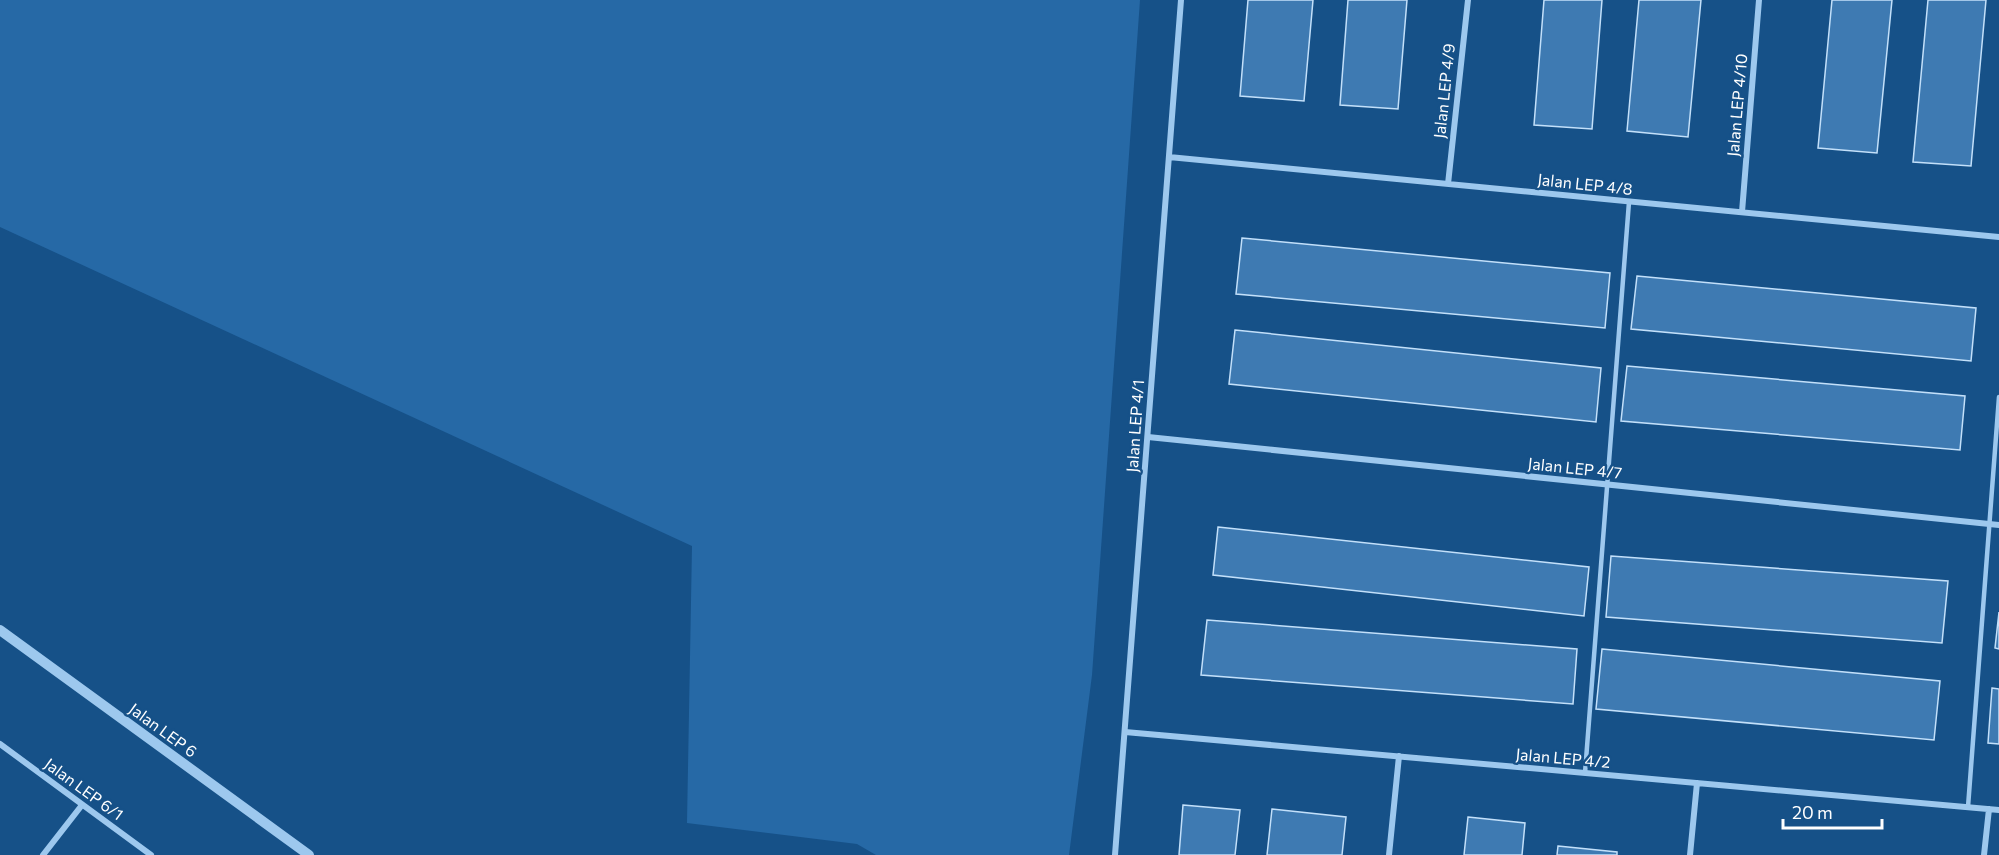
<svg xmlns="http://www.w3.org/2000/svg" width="1999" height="855" font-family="Commissioner,sans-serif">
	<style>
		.green { fill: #2669a6 }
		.building { fill: #3e7ab2; stroke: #c3e0fa; stroke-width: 1.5 }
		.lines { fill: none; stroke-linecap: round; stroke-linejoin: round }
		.service { stroke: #9dc8ee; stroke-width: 4.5 }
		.minor { stroke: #9dc8ee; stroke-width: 6 }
		.tertiary { stroke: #9dc8ee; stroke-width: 10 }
		.labels { text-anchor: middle; stroke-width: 5; stroke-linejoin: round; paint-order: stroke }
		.street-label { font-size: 16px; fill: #fff; stroke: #165188 }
	</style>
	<rect width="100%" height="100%" fill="#165188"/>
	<path class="green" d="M0 0H1140L1092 675 1069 855H876L857 844 687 823 692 546 0 227Z"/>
	<path class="building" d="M1248 0H1313L1304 101 1240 96Z
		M1348 0H1407L1398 109 1340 105Z
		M1544 0H1602L1592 129 1534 125Z
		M1639 0H1701L1688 137 1627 131Z
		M1832 0H1892L1877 153 1818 148Z
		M1928 0H1986L1971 166 1913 162Z
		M1242 238 1610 273 1605 328 1236 294Z
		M1637 276 1976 308 1971 361 1631 329Z
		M1235 330 1601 368 1596 422 1229 384Z
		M1627 366 1965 396 1960 450 1621 421Z
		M1218 527 1589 567 1584 616 1213 575Z
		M1611 556 1948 581 1942 643 1606 617Z
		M1999 612V649L1995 648Z
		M1207 620 1577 649 1573 704 1201 675Z
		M1602 649 1940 681 1934 740 1596 709Z
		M1992 688 1999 689V744L1988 743Z
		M1183 805 1240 810 1235 855H1179Z
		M1272 809 1346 817 1342 855H1267Z
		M1468 817 1525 823 1522 855H1464Z
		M1558 846 1617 852V855H1557Z"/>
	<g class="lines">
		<path class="service" d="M1585 773 1629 202
			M1968 807 1999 397"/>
		<path class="minor" d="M1169 157 1999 237
			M1448 184 1468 0
			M1742 212 1759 0
			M1148 437 1999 525
			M1125 732 1999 810
			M0 744 151 855
			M43 855 82 805
			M1115 855 1181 0
			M1389 855 1399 756
			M1690 855 1697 783
			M1984 855 1989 809"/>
		<path class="tertiary" d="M0 630 309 855"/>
	</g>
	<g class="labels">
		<g class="street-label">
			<text transform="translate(1444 91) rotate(-84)" y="6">Jalan LEP 4/9</text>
			<text transform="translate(1737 105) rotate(-85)" y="6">Jalan LEP 4/10</text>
			<text transform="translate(1585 184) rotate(6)" y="6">Jalan LEP 4/8</text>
			<text transform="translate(1135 426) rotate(-86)" y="6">Jalan LEP 4/1</text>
			<text transform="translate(1575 468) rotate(6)" y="6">Jalan LEP 4/7</text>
			<text transform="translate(163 730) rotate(36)" y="6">Jalan LEP 6</text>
			<text transform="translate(1563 758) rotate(5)" y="6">Jalan LEP 4/2</text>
			<text transform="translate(84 789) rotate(36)" y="6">Jalan LEP 6/1</text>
		</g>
	</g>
	<path d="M1783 819v9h99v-9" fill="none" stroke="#ffffff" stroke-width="3"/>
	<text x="1792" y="819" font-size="18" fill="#ffffff" stroke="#165188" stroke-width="4.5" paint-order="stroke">20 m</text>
</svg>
